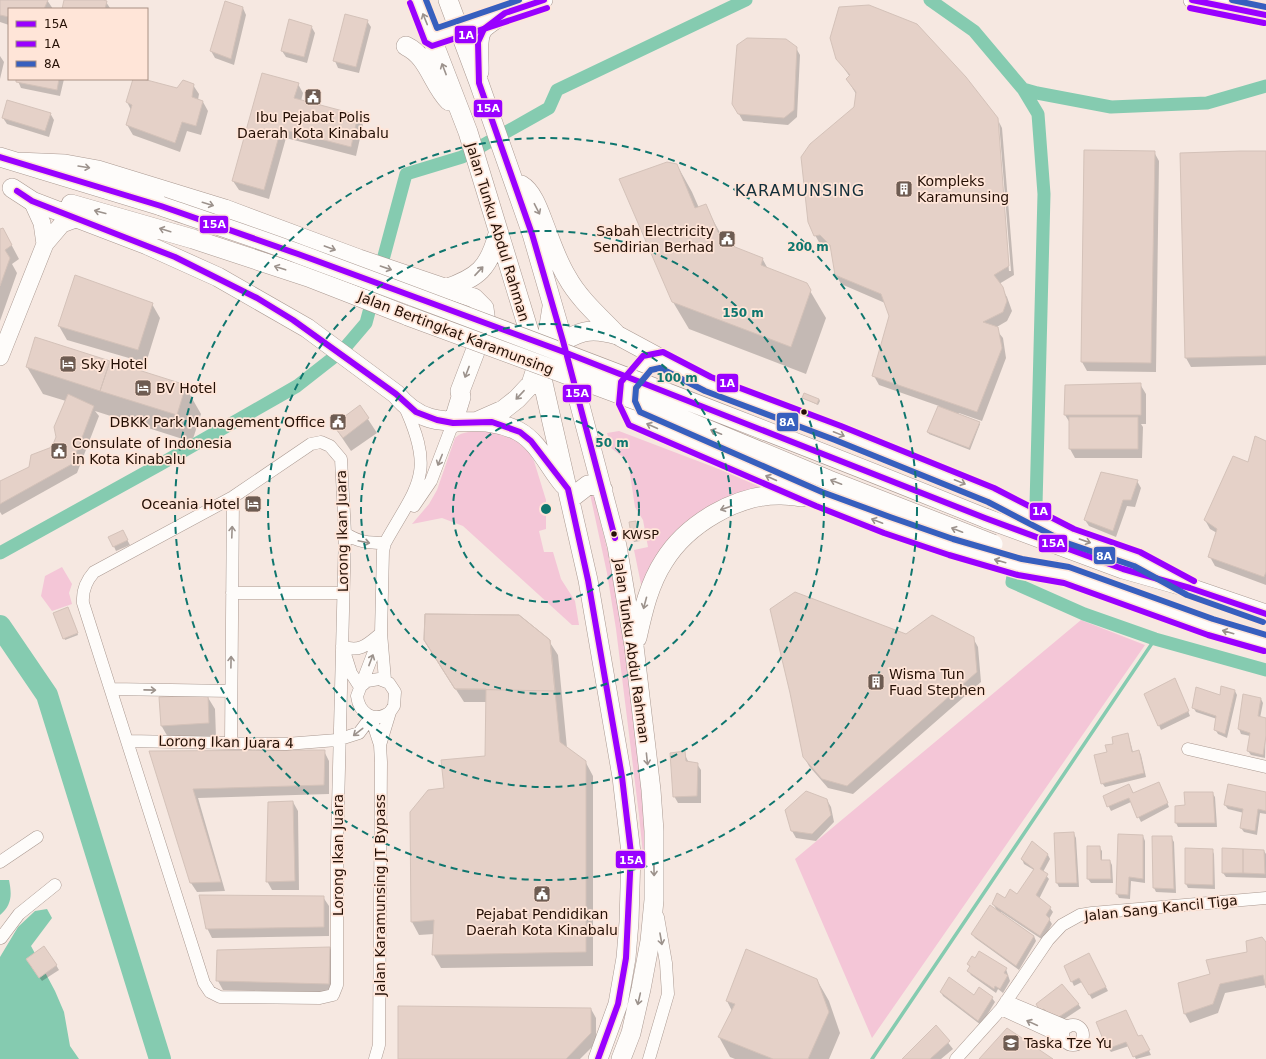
<svg xmlns="http://www.w3.org/2000/svg" width="1266" height="1059" font-family="'DejaVu Sans',sans-serif">
	<style>
		.green { fill: #f4c6d7 }
		.water { fill: #85cbb0 }
		.shadow { fill: #0003 }
		.lines { fill: none; stroke-linecap: round; stroke-linejoin: round }
		.stream { stroke: #85cbb0; stroke-width: 3.5 }
		.canal { stroke: #85cbb0; stroke-width: 13 }
		.river { stroke: #85cbb0; stroke-width: 22 }
		.building { fill: #e5d1c8; stroke: #d4c2b9 }
		.street-casing { stroke: #aa9991; stroke-width: 13 }
		.secondary-casing { stroke: #aa9991; stroke-width: 18 }
		.primary-casing { stroke: #aa9991; stroke-width: 20 }
		.street { stroke: #fefcfa; stroke-width: 12 }
		.secondary { stroke: #fefcfa; stroke-width: 17 }
		.primary { stroke: #fefcfa; stroke-width: 19 }
		.primary-bridge-casing { stroke: #aa9991; stroke-width: 20; stroke-linecap: butt }
		.primary-bridge { stroke: #fefcfa; stroke-width: 19 }
		.bus-1-casing { stroke: #ffe5d8; stroke-width: 9 }
		.bus-2-casing { stroke: #ffe5d8; stroke-width: 9 }
		.bus-3-casing { stroke: #ffe5d8; stroke-width: 9 }
		.bus-1 { stroke: #90f; stroke-width: 6 }
		.bus-2 { stroke: #90f; stroke-width: 6 }
		.bus-3 { stroke: #375fbe; stroke-width: 6 }
		.oneway { stroke: #9c928c }
		.ring { fill: none; stroke: #0f766e; stroke-width: 2; stroke-dasharray: 7 5 }
		.bus-dot { fill: #251005; stroke: #ffe5d8; stroke-width: 1.5 }
		.labels { text-anchor: middle; stroke-width: 3.5; stroke-linejoin: round; paint-order: stroke }
		.bus-label { font-size: 13px; fill: #251005; stroke: #ffe5d8; text-anchor: start }
		.poi-label { font-size: 14px; fill: #251005; stroke: #ffe5d8; text-anchor: start }
		.street-label { font-size: 14px; fill: #251005; stroke: #ffe5d8 }
		.quarter-label { font-size: 16px; letter-spacing: 1px; fill: #122e3a; stroke: #ffe5d8 }
		.centre { fill: #0f766e; stroke: #ffe5d8; stroke-width: 2 }
		.ring-label { font-size: 12px; text-anchor: middle; font-weight: bold; fill: #0f766e; stroke: #ffe5d8; stroke-width: 3.5; stroke-linejoin: round; paint-order: stroke }
		.line-badge { stroke: #ffe5d8; stroke-width: 1.5 }
		.badge-label { font-size: 11px; text-anchor: middle; font-weight: bold; fill: #fff }
	</style>
	<rect width="100%" height="100%" fill="#f6e8e1"/>
	<path class="green" d="M481 431 502 432 525 446 534 461 546 500V529L539 531 544 552H553L561 579 575 601 579 625H572L463 526 442 518 412 524 429 504 437 490 455 438C462 431 472 432 481 431Z
		M619 431 771 489 716 508 642 589 634 550 648 547 643 520 635 507 628 461 611 448 607 433Z
		M593 493 613 572 622 628 645 814 647 894 639 815 616 629 607 573 590 494Z
		M62 567 72 584 69 593 72 604 52 611 41 596 45 576Z
		M1081 620 1145 645 872 1038 795 859Z"/>
	<path class="water" d="M0 880H9C12 895 12 905 0 915Z
		M47 909 52 918 31 946 55 991 64 1012 70 1046 79 1059H0V957L18 927 35 911Z"/>
	<path class="shadow" d="M0 0H47L53 9H9V25L0 22Z
		M65 0H99L106 2 110 8 63 9Z
		M243 8 246 15 234 65 215 58 211 51Z
		M367 21 371 27 359 73 338 68 335 61Z
		M311 26 315 33 307 63 286 57 282 51Z
		M796 48 800 55 797 117 788 125 743 121 733 104Z
		M0 56 4 62 0 79Z
		M837 58 997 118 1009 271H1011L999 122 1002 128 1014 275 999 284 1007 297 1012 311 1007 321 995 328 1003 338 1006 358 982 421 959 413 958 415 980 424 970 450 929 434 928 432 939 406 879 385 874 376 891 316 885 303 841 284 836 275 832 249 826 244H820L815 235 855 107 856 94 847 79 850 77Z
		M17 79H64L60 96 21 88Z
		M134 79 178 90 193 85 199 94 198 100 203 102 208 111 201 135 187 131 180 152 133 135 127 125 131 110 127 102Z
		M298 84 303 93 301 101 358 116 363 125 356 156 286 138 269 199 239 190 233 181Z
		M50 113 54 120 49 137 7 124 3 118Z
		M1154 152 1159 161 1156 372 1087 371 1082 362Z
		M1266 152V365L1191 367 1186 358 1181 154Z
		M677 165 692 192 699 208 705 206 723 238 734 248 762 258 768 269 806 284 826 318 806 374 689 329 673 302Z
		M3 229 19 259 12 264 17 273 0 321V231Z
		M152 304 160 318 146 363 67 340 59 326Z
		M27 367 185 386 201 414 192 442 95 411 99 416 77 473 2 515 0 512V482L30 467 52 447 57 437 66 401 43 394Z
		M1140 384 1146 394V424H1141L1143 427 1142 458H1075L1070 449V423L1065 415Z
		M803 398 819 399 820 401 818 405Z
		M360 407 377 433 351 451 334 426Z
		M1266 443V585L1215 566 1210 557 1217 533 1210 529 1205 520Z
		M1137 481 1141 488 1135 507 1127 506 1116 537 1089 526 1085 520Z
		M636 522 640 541 634 542 633 540Z
		M125 536 130 545 116 551 110 538Z
		M69 610 78 635 65 640 64 638Z
		M906 636 973 638 978 647 981 682 853 794 828 788 809 766 804 757Z
		M549 641 558 655 567 748 585 761 593 776V966L441 968 433 954 434 934 419 935 412 922 445 789 486 757 487 702H464L433 654Z
		M1177 683 1190 716 1161 730 1145 694Z
		M1235 691 1237 695 1227 738 1218 734 1215 729 1217 719 1196 712 1193 707Z
		M207 696 215 709 216 737 169 739 161 725Z
		M1261 699 1263 703 1260 718 1266 719 1265 758 1251 755 1248 751 1250 736 1241 734 1239 729Z
		M1128 734 1133 752 1139 751 1141 755 1146 777 1105 787 1102 783 1108 752 1114 744Z
		M324 751 329 761V794L198 798 225 891 197 892 191 883 151 752Z
		M684 753 689 763 697 764 701 770V803H678L674 796Z
		M1129 785 1134 794 1161 788 1169 807 1141 822 1131 802 1111 811 1104 797Z
		M1212 793 1215 797 1217 827H1178L1176 823V807L1186 806Z
		M1266 793V814L1260 813 1257 835 1244 832 1241 828 1244 813 1228 809 1225 805Z
		M827 800 831 807 834 822 816 841 796 838 792 831Z
		M293 802 298 811 299 890H272L267 881Z
		M1074 834 1076 838 1079 887H1059L1057 883Z
		M1143 836 1145 841V883L1131 881 1130 899 1119 898 1117 894Z
		M1153 837H1171L1174 842 1176 893 1156 892 1154 888Z
		M1033 843 1048 855 1050 859 1043 872 1049 879 1039 899 1050 908 1053 912 1049 919 1052 924 1043 940 1001 912 1000 913 1034 936 1036 941 1019 970 975 938 972 934 998 912 993 904 1018 896 1034 870 1024 864 1022 859Z
		M1099 847 1102 851V861H1110L1112 865 1113 883H1091L1088 879Z
		M1212 850 1214 854 1215 889 1188 888 1186 884Z
		M1264 851 1266 854V878L1226 877 1223 873Z
		M323 897 329 906V936L212 938 207 928Z
		M1266 943V985L1225 993 1218 1013 1190 1023 1185 1014 1211 975Z
		M330 948 335 957 334 993 223 990 218 981Z
		M747 950 817 980 829 1001 840 1033 829 1059H735L730 1057 719 1037 732 1011 727 1001Z
		M1091 958 1108 991 1092 999 1082 982 1074 986 1065 967Z
		M29 964 56 965 59 970 42 981Z
		M968 964 1006 969 1010 981 1003 993 998 989 996 993 971 975 968 971 970 967Z
		M941 992 992 998 995 1002 981 1025 943 996Z
		M1037 1004H1078L1081 1008 1057 1024 1043 1015Z
		M591 1009 596 1018V1043L580 1059H399Z
		M936 1027 953 1049 941 1059H902Z
		M1138 1037 1144 1040 1151 1055 1136 1059 1129 1046 1111 1052 1108 1048Z"/>
	<g class="lines">
		<path class="stream" d="M872 1059 1155 639"/>
		<path class="canal" d="M930 0 974 31 1023 89 1038 114 1044 194 1036 505
			M1023 89 1037 93 1111 107 1207 103 1266 86
			M0 553 159 465 297 386 343 350 366 323 406 174 462 157 549 108 557 90 746 0
			M1013 576 1012 582 1084 614 1155 639 1266 670"/>
		<path class="river" d="M0 626 47 695 160 1059"/>
	</g>
	<path class="building" d="M0 0H48L44 9H9V17L0 15Z
		M64 0H103L107 1 105 9H62Z
		M225 1 243 7 231 59 210 51Z
		M869 5 917 24 966 77 998 118 1009 266 994 275 1003 287 1007 301 1003 312 983 322 998 327 1002 348 977 412 872 376 889 316 881 294 835 275 830 245 820 235 814 236 808 222 801 157 810 144 854 107 856 92 846 79 850 75 836 59 830 38 839 7Z
		M345 14 368 20 356 67 333 61Z
		M289 19 312 26 304 57 281 51Z
		M747 38 786 39 797 47 794 110 784 118 738 114 732 104 737 45Z
		M262 73 299 83 294 98 358 115 351 147 281 129 264 190 232 181Z
		M16 79H59L57 90 16 82Z
		M133 79H143L177 88 183 80 194 84 192 97 203 101 196 126 182 122 175 143 126 125 132 105 126 102Z
		M7 100 51 113 45 131 2 118Z
		M1084 150 1155 151 1151 363 1081 362Z
		M1240 151H1266V356L1185 358 1180 153Z
		M667 162 677 164 695 208 706 204 718 232 735 247 763 258 761 265 807 283 811 290 791 347 672 302 619 179Z
		M3 228 12 245 5 250 10 258 0 286V229Z
		M75 275 153 303 138 350 58 326Z
		M35 337 110 361 100 391 26 367Z
		M110 361 186 385 177 415 100 391Z
		M1141 383V415H1064L1065 385Z
		M804 393 819 399 817 404 802 398Z
		M68 394 94 406 72 464 0 504V481L29 467 31 455 52 447 56 437 54 427Z
		M360 405 369 418 343 438 333 425Z
		M938 406 980 422 969 448 927 432Z
		M1069 417H1138V449H1069Z
		M1255 436 1266 441V572L1264 577 1208 557 1217 529 1204 520 1233 456 1248 462Z
		M1101 472 1138 480 1131 500H1123L1113 531 1084 520Z
		M636 521 639 539 632 540 629 522Z
		M123 530 128 540 113 547 108 537Z
		M795 592 906 634 932 615 974 637 977 672 847 786 822 779 803 757 790 693 770 609Z
		M68 607 78 633 63 639 53 613Z
		M425 614 519 615 550 640 560 742 586 761V952L432 955 434 920 411 922 410 812 428 790 444 788 441 760 485 756 486 689H455L424 640Z
		M425 614 519 615 550 640 555 691 455 689 424 640Z
		M1175 678 1189 711 1158 726 1144 694Z
		M1221 686 1235 690 1225 734 1214 730 1216 716 1192 708 1196 687 1220 695Z
		M1243 694 1261 698 1258 716 1266 718V736L1263 755 1247 751 1250 733 1238 729Z
		M208 695 209 723 161 726 159 697Z
		M1128 733 1132 752 1139 750 1144 773 1101 784 1094 755 1107 752 1105 745 1113 744 1112 737Z
		M325 750 324 785 193 789 221 882 190 883 149 751Z
		M685 751 686 761 698 763 697 796 673 797 670 753Z
		M1159 782 1168 803 1137 818 1129 798 1107 807 1103 796 1129 784 1133 793Z
		M1228 784 1266 792V811L1258 809 1255 831 1240 828 1243 809 1224 805Z
		M806 791 827 799 831 815 812 834 791 831 785 810Z
		M1184 792H1213L1215 823H1175V806L1185 805Z
		M293 801 295 881 266 882 268 802Z
		M1074 832 1077 883H1056L1054 833Z
		M1118 834 1143 835V879L1129 877 1128 895 1116 894Z
		M1152 836H1172L1174 889 1153 888Z
		M1032 841 1048 854 1040 869 1048 874 1036 895 1051 907 1046 915 1050 919 1040 936 992 904 997 893 1005 898 1010 889 1017 894 1034 869 1021 859Z
		M1087 846H1100L1101 860H1110L1111 879H1087Z
		M1185 848 1213 849V885L1185 884Z
		M1222 848 1243 849V873H1222Z
		M1243 849 1264 850 1265 874 1243 873Z
		M199 895 324 896V927L206 929Z
		M990 905 1034 936 1016 966 971 934Z
		M1262 937 1266 942V988L1263 975 1220 984 1213 1004 1184 1014 1178 983 1210 974 1206 960 1247 952 1246 941Z
		M44 946 57 965 39 978 26 959Z
		M330 947 329 984 216 981 217 950Z
		M746 949 817 979 829 1012 808 1059H773L718 1037 735 1004 726 1001Z
		M979 951 1007 968 1004 973 1008 975 1000 989 995 986 994 989 967 971 970 966 967 964 972 956 975 958Z
		M1089 953 1106 987 1089 995 1079 978 1071 982 1064 966Z
		M949 977 974 995 979 987 993 997 978 1021 940 992Z
		M1062 984 1079 1004 1054 1020 1044 1009 1040 1011 1036 1004Z
		M398 1006 591 1008V1033L566 1059H398Z
		M1126 1010 1138 1036 1142 1035 1150 1050 1133 1057 1126 1042 1107 1049 1096 1022Z
		M936 1025 950 1041 930 1059H902Z
		M1007 1028 1053 1059H979Z"/>
	<g class="lines">
		<g class="street-casing">
			<path id="street" d="M321 442 330 446 341 459 345 533 337 846V985L333 995 320 998 220 997 210 992 204 983 83 603C82 591 86 581 94 572L233 497 311 444Z
				M414 506 431 481 453 423
				M345 533C357 542 369 543 385 543
				M232 593H343
				M380 636 357 696C359 713 374 724 390 712
				M342 646C359 653 367 645 380 634
				M345 654 351 673 360 687
				M385 680 381 633 383 551 385 543C418 484 436 474 404 405
				M360 687 367 681 379 679 389 683 395 692 394 706 390 712 380 745
				M111 689 231 691
				M371 717 380 745 381 762 379 1045 375 1059
				M128 741 286 744 337 740 359 733 371 717
				M231 743 233 497
				M1188 749 1266 767
				M0 862 37 837
				M1 938 19 914 55 885
				M1006 1001 1068 1027
				M1001 1009 1064 1038
				M1063 1035a10 10 0 1 1 20 0a10 10 0 1 1-20 0Z
				M649 1059 668 994 666 963 658 917
				M956 1059 1001 1009 1048 940 1062 925 1080 915 1092 913 1266 898"/>
		</g>
		<g class="secondary-casing">
			<path id="secondary" d="M1192 0 1266 15
				M432 38 544 0
				M45 244 62 224 78 218
				M0 357 45 244 42 223 32 201"/>
		</g>
		<g class="primary-casing">
			<path id="primary" d="M417 0 468 132 538 361 588 580 622 777 631 853 629 922 626 958 618 1004 598 1059
				M448 0 479 83 532 234 563 341 617 546 634 646 651 790 654 831V900L650 941 641 989 631 1033 621 1059
				M406 46C429 57 432 84 449 101
				M479 72C480 59 475 38 484 28 489 23 498 18 505 13
				M0 157 161 206
				M17 162 65 164 98 170 225 209 359 259 474 298 484 308 486 323 460 391 461 397 453 423
				M521 185C533 192 539 211 544 224 551 242 557 261 567 277 579 299 600 317 617 335
				M12 188 32 201 147 245 218 277 307 328 396 394C434 441 474 408 518 431 539 442 549 468 564 485
				M71 204 193 239 308 277 408 316
				M445 289C478 278 489 268 498 234
				M555 347C577 331 590 327 617 335L708 384 838 433 991 495 1071 536 1137 559 1190 588
				M661 360 647 363 628 385 627 402 634 418C774 479 914 550 1066 575
				M478 421 503 410 517 399 531 384 548 332 552 307
				M570 499 588 485 596 486 603 490
				M985 518 1123 569 1190 588 1266 614
				M1054 570 1211 627 1266 643
				M637 638C643 611 649 584 664 561 687 524 737 494 781 495 788 495 795 496 802 497"/>
		</g>
		<use href="#street" class="street"/>
		<use href="#secondary" class="secondary"/>
		<use href="#primary" class="primary"/>
		<g class="primary-bridge-casing">
			<path id="primary-bridge" d="M161 206C207 222 254 237 299 254 529 339 758 426 985 518
				M408 316 649 405 829 480 993 544"/>
		</g>
		<use href="#primary-bridge" class="primary-bridge"/>
		<g class="bus-1-casing">
			<path id="bus-1" d="M544 0 505 13 484 29 478 42 479 83 532 234 563 341 615 538
				M1192 0 1266 15
				M0 157 161 206 298 254 564 352 985 518 1123 569 1190 588 1266 614
				M17 191 32 201 175 257 257 298 293 320 396 394 416 412 437 420 453 423 492 422 520 432 531 441 568 489 588 580 622 777 631 853 626 958 618 1004 598 1059"/>
		</g>
		<g class="bus-2-casing">
			<path id="bus-2" d="M410 3 425 42 432 46 547 8
				M1190 8 1264 23
				M1194 581 1140 552 1074 529 994 488 841 426 711 377 663 352 643 356 621 382 619 404 629 425 816 506 884 533 949 555 1018 575 1064 583 1208 635 1264 651"/>
		</g>
		<g class="bus-3-casing">
			<path id="bus-3" d="M426 0 437 28 519 0
				M1232 0 1266 7
				M1263 622 1187 595 1134 566 1067 543 988 502 835 440 705 391 660 368 651 370 636 388 635 401 640 412 822 492 890 517 953 539 1022 559 1069 567 1213 619 1266 635"/>
		</g>
		<use href="#bus-1" class="bus-1"/>
		<use href="#bus-2" class="bus-2"/>
		<use href="#bus-3" class="bus-3"/>
	</g>
	<defs><path id="oneway-shaft" d="M-6 0H5M1.5-3L5.5 0L1.5 3" fill="none" stroke-width="1.6" stroke-linecap="round" stroke-linejoin="round"/></defs>
	<g class="oneway">
		<use href="#oneway-shaft" transform="translate(425 19) rotate(-112)"/>
		<use href="#oneway-shaft" transform="translate(444 69) rotate(-111)"/>
		<use href="#oneway-shaft" transform="translate(84 167) rotate(9)"/>
		<use href="#oneway-shaft" transform="translate(208 204) rotate(17)"/>
		<use href="#oneway-shaft" transform="translate(537 209) rotate(63)"/>
		<use href="#oneway-shaft" transform="translate(100 212) rotate(-165)"/>
		<use href="#oneway-shaft" transform="translate(165 230) rotate(-163)"/>
		<use href="#oneway-shaft" transform="translate(330 248) rotate(20)"/>
		<use href="#oneway-shaft" transform="translate(280 268) rotate(-162)"/>
		<use href="#oneway-shaft" transform="translate(386 268) rotate(19)"/>
		<use href="#oneway-shaft" transform="translate(479 271) rotate(-47)"/>
		<use href="#oneway-shaft" transform="translate(467 372) rotate(111)"/>
		<use href="#oneway-shaft" transform="translate(520 395) rotate(133)"/>
		<use href="#oneway-shaft" transform="translate(652 426) rotate(-156)"/>
		<use href="#oneway-shaft" transform="translate(716 432) rotate(-158)"/>
		<use href="#oneway-shaft" transform="translate(839 434) rotate(22)"/>
		<use href="#oneway-shaft" transform="translate(440 460) rotate(112)"/>
		<use href="#oneway-shaft" transform="translate(771 478) rotate(-156)"/>
		<use href="#oneway-shaft" transform="translate(836 482) rotate(-159)"/>
		<use href="#oneway-shaft" transform="translate(960 482) rotate(22)"/>
		<use href="#oneway-shaft" transform="translate(726 508) rotate(161)"/>
		<use href="#oneway-shaft" transform="translate(877 521) rotate(-159)"/>
		<use href="#oneway-shaft" transform="translate(957 530) rotate(-159)"/>
		<use href="#oneway-shaft" transform="translate(232 532) rotate(-88)"/>
		<use href="#oneway-shaft" transform="translate(1085 541) rotate(19)"/>
		<use href="#oneway-shaft" transform="translate(364 542) rotate(12)"/>
		<use href="#oneway-shaft" transform="translate(1000 561) rotate(-164)"/>
		<use href="#oneway-shaft" transform="translate(645 603) rotate(105)"/>
		<use href="#oneway-shaft" transform="translate(1228 632) rotate(-164)"/>
		<use href="#oneway-shaft" transform="translate(371 660) rotate(-69)"/>
		<use href="#oneway-shaft" transform="translate(231 662) rotate(-89)"/>
		<use href="#oneway-shaft" transform="translate(150 690) rotate(1)"/>
		<use href="#oneway-shaft" transform="translate(358 732) rotate(142)"/>
		<use href="#oneway-shaft" transform="translate(647 759) rotate(84)"/>
		<use href="#oneway-shaft" transform="translate(654 870) rotate(89)"/>
		<use href="#oneway-shaft" transform="translate(661 939) rotate(80)"/>
		<use href="#oneway-shaft" transform="translate(639 999) rotate(103)"/>
		<use href="#oneway-shaft" transform="translate(1032 1023) rotate(-155)"/>
	</g>
	<g class="ring">
		<circle cx="546" cy="509" r="93"/>
		<circle cx="546" cy="509" r="185"/>
		<circle cx="546" cy="509" r="278"/>
		<circle cx="546" cy="509" r="371"/>
	</g>
	<defs>
		<g id="civic-square" transform="scale(0.9)"><rect x="-9" y="-9" width="18" height="18" rx="4" fill="#6e5c52" stroke="#ffe5d8"/><path d="M-.6-6.5H3V-4.5H.6V-3L4-1V1h2V6H-6V1h2V-1L-.6-3ZM-1.2 2.5V6h2.4V2.5Z" fill="#fff"/></g>
		<g id="building-square" transform="scale(0.9)"><rect x="-9" y="-9" width="18" height="18" rx="4" fill="#6e5c52" stroke="#ffe5d8"/><path d="M-4-6H4V6H1V3H-1V6H-4ZM-2.5-4.3h1.7v1.8h-1.7ZM.8-4.3h1.7v1.8H.8ZM-2.5-1h1.7V.8h-1.7ZM.8-1h1.7V.8H.8Z" fill="#fff"/></g>
		<g id="hotel-square" transform="scale(0.9)"><rect x="-9" y="-9" width="18" height="18" rx="4" fill="#6e5c52" stroke="#ffe5d8"/><path d="M-6-4.5h1.5V1H6V5H4.5V3h-9V5H-6ZM-4 0a1.8 1.8 0 1 1 3.6 0ZM.5 0V-2.5h3Q6-2.5 6 0Z" fill="#fff"/></g>
		<g id="school-square" transform="scale(0.9)"><rect x="-9" y="-9" width="18" height="18" rx="4" fill="#6e5c52" stroke="#ffe5d8"/><path d="M0-5L7-2L0 1L-7-2ZM-4 1L0 2.5L4 1V4Q0 6-4 4Z" fill="#fff"/></g>
	</defs>
	<g fill-rule="evenodd">
		<use href="#civic-square" x="313" y="97"/>
		<use href="#building-square" x="904" y="189"/>
		<use href="#civic-square" x="727" y="239"/>
		<use href="#hotel-square" x="68" y="364"/>
		<use href="#hotel-square" x="143" y="388"/>
		<use href="#civic-square" x="338" y="422"/>
		<use href="#civic-square" x="59" y="451"/>
		<use href="#hotel-square" x="253" y="504"/>
		<use href="#building-square" x="876" y="682"/>
		<use href="#civic-square" x="542" y="894"/>
		<use href="#school-square" x="1011" y="1043"/>
	</g>
	<g class="bus-dot">
		<circle cx="804" cy="412" r="3.5"/>
		<circle cx="614" cy="534" r="3.5"/>
	</g>
	<g class="labels">
		<g class="bus-label">
			<text x="622" y="539">KWSP</text>
		</g>
		<g class="poi-label">
			<text x="313" y="122" text-anchor="middle">Ibu Pejabat Polis<tspan x="313" dy="16">Daerah Kota Kinabalu</tspan></text>
			<text x="917" y="186">Kompleks<tspan x="917" dy="16">Karamunsing</tspan></text>
			<text x="714" y="236" text-anchor="end">Sabah Electricity<tspan x="714" dy="16">Sendirian Berhad</tspan></text>
			<text x="81" y="369">Sky Hotel</text>
			<text x="156" y="393">BV Hotel</text>
			<text x="325" y="427" text-anchor="end">DBKK Park Management Office</text>
			<text x="72" y="448">Consulate of Indonesia<tspan x="72" dy="16">in Kota Kinabalu</tspan></text>
			<text x="240" y="509" text-anchor="end">Oceania Hotel</text>
			<text x="889" y="679">Wisma Tun<tspan x="889" dy="16">Fuad Stephen</tspan></text>
			<text x="542" y="919" text-anchor="middle">Pejabat Pendidikan<tspan x="542" dy="16">Daerah Kota Kinabalu</tspan></text>
			<text x="1024" y="1048">Taska Tze Yu</text>
		</g>
		<g class="street-label">
			<text transform="translate(498 232) rotate(73)" y="5">Jalan Tunku Abdul Rahman</text>
			<text transform="translate(456 333) rotate(21)" y="5">Jalan Bertingkat Karamunsing</text>
			<text transform="translate(342 531) rotate(-91)" y="5">Lorong Ikan Juara</text>
			<text transform="translate(632 651) rotate(82)" y="5">Jalan Tunku Abdul Rahman</text>
			<text transform="translate(226 742) rotate(1)" y="5">Lorong Ikan Juara 4</text>
			<text transform="translate(338 855) rotate(-90)" y="5">Lorong Ikan Juara</text>
			<text transform="translate(380 895) rotate(-90)" y="5">Jalan Karamunsing JT Bypass</text>
			<text transform="translate(1161 908) rotate(-6)" y="5">Jalan Sang Kancil Tiga</text>
		</g>
		<g class="quarter-label">
			<text x="800" y="196">KARAMUNSING</text>
		</g>
	</g>
	<circle cx="546" cy="509" r="6" class="centre"/>
	<g class="ring-label">
		<text x="808" y="251">200 m</text>
		<text x="743" y="317">150 m</text>
		<text x="677" y="382">100 m</text>
		<text x="612" y="447">50 m</text>
	</g>
	<g class="line-badge">
		<rect x="454" y="25" width="23" height="19" rx="4" fill="#90f"/>
		<rect x="473" y="99" width="30" height="19" rx="4" fill="#90f"/>
		<rect x="199" y="215" width="30" height="19" rx="4" fill="#90f"/>
		<rect x="716" y="373" width="23" height="20" rx="4" fill="#90f"/>
		<rect x="562" y="384" width="30" height="19" rx="4" fill="#90f"/>
		<rect x="776" y="412" width="23" height="20" rx="4" fill="#375fbe"/>
		<rect x="1029" y="502" width="23" height="19" rx="4" fill="#90f"/>
		<rect x="1038" y="534" width="30" height="19" rx="4" fill="#90f"/>
		<rect x="1093" y="546" width="23" height="19" rx="4" fill="#375fbe"/>
		<rect x="615" y="850" width="31" height="19" rx="4" fill="#90f"/>
	</g>
	<g class="badge-label">
		<text x="466" y="39">1A</text>
		<text x="488" y="112">15A</text>
		<text x="214" y="228">15A</text>
		<text x="727" y="387">1A</text>
		<text x="577" y="397">15A</text>
		<text x="787" y="426">8A</text>
		<text x="1040" y="515">1A</text>
		<text x="1053" y="547">15A</text>
		<text x="1104" y="560">8A</text>
		<text x="631" y="864">15A</text>
	</g>
	<rect x="8" y="8" width="140" height="72" fill="#ffe5d8" stroke="#a89084"/>
	<rect x="16" y="21" width="20" height="6" fill="#9900ff" stroke="#a89084"/>
	<text x="44" y="28" font-size="12" fill="#251005">15A</text>
	<rect x="16" y="41" width="20" height="6" fill="#9900ff" stroke="#a89084"/>
	<text x="44" y="48" font-size="12" fill="#251005">1A</text>
	<rect x="16" y="61" width="20" height="6" fill="#375fbe" stroke="#a89084"/>
	<text x="44" y="68" font-size="12" fill="#251005">8A</text>
</svg>
